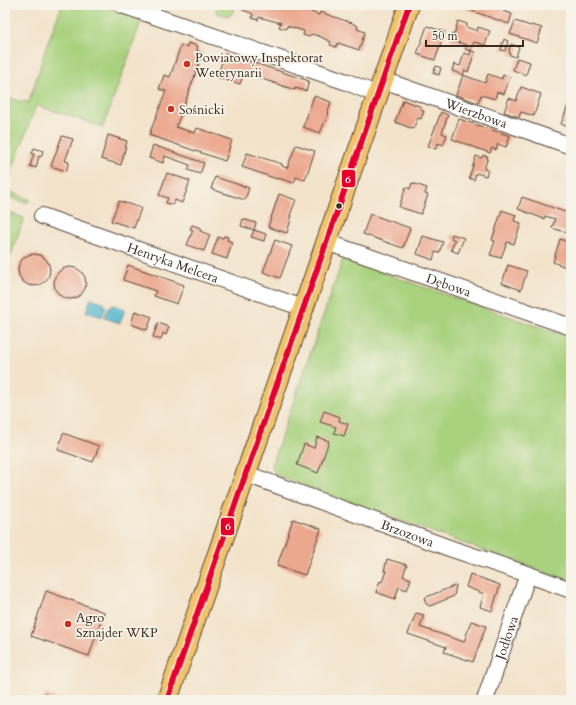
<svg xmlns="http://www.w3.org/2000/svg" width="576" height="705" font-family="Cardo,serif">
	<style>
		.green { fill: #a8d27e; stroke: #727e4e }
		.water { fill: #50b5ce; stroke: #467076 }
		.building { fill: #eca88f }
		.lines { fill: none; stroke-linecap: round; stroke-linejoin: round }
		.minor-casing { stroke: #574638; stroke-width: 18 }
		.major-casing { stroke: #574638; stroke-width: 22 }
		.minor { stroke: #fff; stroke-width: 16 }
		.major { stroke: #f1c36a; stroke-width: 20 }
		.bus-1-casing { stroke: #f7f3e8; stroke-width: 9 }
		.bus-1 { stroke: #e4002b; stroke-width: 6 }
		.poi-dot { fill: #c8321e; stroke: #f7f3e8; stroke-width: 1.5 }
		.bus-dot { fill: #3b2a1e; stroke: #f7f3e8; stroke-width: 1.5 }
		.labels { text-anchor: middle; stroke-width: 3.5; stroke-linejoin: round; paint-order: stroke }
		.poi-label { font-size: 13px; fill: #3b2a1e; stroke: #f7f3e8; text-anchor: start }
		.street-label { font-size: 13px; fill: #3b2a1e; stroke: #f7f3e8 }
		.line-badge { stroke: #f7f3e8; stroke-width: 1.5 }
		.badge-label { font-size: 11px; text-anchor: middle; font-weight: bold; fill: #fff }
	</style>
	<rect width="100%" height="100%" fill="#f7f3e8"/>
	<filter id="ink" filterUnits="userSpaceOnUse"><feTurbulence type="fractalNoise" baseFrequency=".025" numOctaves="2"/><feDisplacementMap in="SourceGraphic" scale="8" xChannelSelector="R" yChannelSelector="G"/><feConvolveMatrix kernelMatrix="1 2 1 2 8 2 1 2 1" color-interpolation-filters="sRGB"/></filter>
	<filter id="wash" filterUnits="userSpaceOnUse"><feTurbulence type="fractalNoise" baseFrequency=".012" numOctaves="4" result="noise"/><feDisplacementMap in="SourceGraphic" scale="16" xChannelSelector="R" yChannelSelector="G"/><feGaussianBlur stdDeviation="0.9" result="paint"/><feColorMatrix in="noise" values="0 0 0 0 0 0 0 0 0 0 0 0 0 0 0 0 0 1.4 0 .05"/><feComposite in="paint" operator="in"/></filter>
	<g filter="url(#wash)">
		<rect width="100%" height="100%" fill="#f3e3ca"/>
		<path class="green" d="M62 5H102L142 19 103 127 36 105 5 190 31 200 25 203 5 196V96L18 101 29 102 46 48Z
			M215 5H235C235 11 233 14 228 16L217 13Z
			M5 211 24 218 5 271Z
			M343 259 571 338V582L277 476 271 466Z"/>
		<path class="water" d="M91 298 103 302 106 307 102 317 86 312Z
			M113 305 125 309 120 323 104 318 108 308Z"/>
		<g id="blocks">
			<path class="building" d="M242 5H290L296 7 297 5H299L310 9 309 11 319 15 320 12 352 23 358 26 357 29 365 32 359 50 338 43 336 47 330 45 331 42 319 36 311 34 309 37 303 35 304 31 287 26 286 29 279 27 281 23 259 17 258 20 252 18 253 14 241 9Z
				M462 5H505L503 11 512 14 509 24 461 7Z
				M458 21 467 24 466 27 477 31 478 27 490 31 485 45 474 42 471 51 465 49 467 45 450 40 452 34 454 35Z
				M515 21 531 26 532 25 542 28 537 43 510 34Z
				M427 26 445 32 435 60 417 54Z
				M504 39 508 41 505 51 501 50Z
				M188 43 198 46 197 51 203 53 176 127 195 133 197 128 232 140 225 161 149 135 166 91 159 89 164 75 170 77 181 45 187 47Z
				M511 44 519 47 516 57 510 55 509 50Z
				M471 51 475 52 468 72 465 70 463 75 452 71 454 64 460 66 464 53 470 55Z
				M225 53 309 81 306 91 295 88V90L244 73 240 84 217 77Z
				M517 58 530 62 526 75 513 70Z
				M436 66 441 68 439 75 433 73Z
				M488 74 502 79 503 75 510 77 504 94 497 92 495 99 481 95 478 103 456 95 463 75 485 83Z
				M521 87 541 94 534 116 521 112 519 117 504 112 509 98 516 101Z
				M314 96 331 102 327 114 328 115 320 133 303 127Z
				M571 98V128L561 124Z
				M403 100 422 107 421 109 424 111 421 119 418 118 413 129 395 122Z
				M441 112 448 115 442 133 447 135 443 145 438 143 436 149 428 146Z
				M459 119 510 136 506 147 498 144 496 150 492 148 490 153 452 139Z
				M108 135 127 141 121 165 101 159Z
				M62 136 73 139 65 161 69 162 66 171 51 166Z
				M153 145 204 163 200 174 188 170 190 165 165 156 163 163 149 158Z
				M296 145 315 151 305 180 296 177 294 183 278 178 277 179 242 167 247 153 282 164V166L287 168Z
				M34 148 43 151 41 157 39 156 36 168 30 166 34 154H32Z
				M483 155 488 157 484 169 488 170 486 176 476 173 474 180 469 178 476 156 482 158Z
				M167 173 190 181 182 203 175 200 173 205 166 203 168 198 159 195Z
				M215 177 249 188 245 200 211 189Z
				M412 183 427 188 425 194 428 195 421 214 399 207 406 187 410 189Z
				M279 194 296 200 290 215H292L287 233 268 227Z
				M522 197 571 214V234L552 228 555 219 545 216 544 219 518 209Z
				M119 201 141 208 134 228 111 221Z
				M502 210 516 215 514 221 521 223 514 244 507 242 501 258 490 255 495 241 492 240Z
				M370 214 410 228 403 248 363 234Z
				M243 219 256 223 254 230 241 226Z
				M192 225 201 228 200 231 210 235 204 251 187 245 193 230 190 229Z
				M254 230 266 234 264 241 251 237Z
				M452 234 464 238 458 253 451 250 455 240 451 238Z
				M224 236 228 237 227 240 232 242 227 259 212 254 218 237 223 238Z
				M423 236 443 242 439 253 435 252 433 260 417 254Z
				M560 239 571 243V269L553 262Z
				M275 240 292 246 280 278 263 272Z
				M18 270a16 16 0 1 1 32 0a16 16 0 1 1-32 0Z
				M128 265 184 285 177 304 154 296 156 291 123 280Z
				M508 265 527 271 521 290 502 283Z
				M54 283a16 16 0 1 1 32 0a16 16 0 1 1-32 0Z
				M135 311 152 317 147 330 131 324Z
				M158 323 169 327 166 335 163 333 161 340 153 337Z
				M324 411 340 417 339 421 348 424 344 436 334 433 336 427 320 422Z
				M63 433 99 446 93 462 58 450Z
				M317 437 329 441 318 473 297 465 304 444 314 448Z
				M293 519 321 529 305 575 277 566Z
				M387 559 407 565 403 576 411 579 407 590 399 587 395 599 376 592 380 581 382 582 386 571H384Z
				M470 574 500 585 492 611 480 607 484 594 466 587Z
				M456 585 454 596 430 606 426 604 424 598Z
				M46 591 104 612 89 656 31 636Z
				M416 613 424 615 420 627 464 642 471 621 486 626 473 662 444 652 446 647 408 634Z
				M45 694 61 700H43Z"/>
		</g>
	</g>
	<g filter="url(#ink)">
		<use href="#blocks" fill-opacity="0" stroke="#574638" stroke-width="1"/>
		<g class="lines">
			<g class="minor-casing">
				<g id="minor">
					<path d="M122 5 347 82 378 95"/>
					<path id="s1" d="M383 80 571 146"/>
					<path id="s2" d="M42 216 303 308"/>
					<path id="s3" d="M326 242 571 327"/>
					<path id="s4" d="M246 474 452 549 521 572 571 590"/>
					<path id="s5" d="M485 700 528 574"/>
				</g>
			</g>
			<g class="major-casing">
				<path id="major" d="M167 700 409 5"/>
			</g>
			<use href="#minor" class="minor"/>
			<use href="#major" class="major"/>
			<g class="bus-1-casing">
				<path id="bus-1" d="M167 700 409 5"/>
			</g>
			<use href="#bus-1" class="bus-1"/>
		</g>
	</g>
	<g class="poi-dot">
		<circle cx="187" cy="64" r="4"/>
		<circle cx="171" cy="109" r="4"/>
		<circle cx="68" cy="624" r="4"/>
	</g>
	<circle class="bus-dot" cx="339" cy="206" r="3.5"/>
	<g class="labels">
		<g class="poi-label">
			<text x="195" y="62">Powiatowy Inspektorat<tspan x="195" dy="15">Weterynarii</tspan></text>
			<text x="179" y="114">Sośnicki</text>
			<text x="76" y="622">Agro<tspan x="76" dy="15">Sznajder WKP</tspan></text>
		</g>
		<g class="street-label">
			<text dy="5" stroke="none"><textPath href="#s1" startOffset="99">Wierzbowa</textPath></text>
			<text dy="5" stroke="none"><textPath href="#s2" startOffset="139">Henryka Melcera</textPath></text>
			<text dy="5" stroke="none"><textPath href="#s3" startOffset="130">Dębowa</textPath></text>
			<text dy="5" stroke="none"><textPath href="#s4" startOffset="172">Brzozowa</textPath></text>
			<text dy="5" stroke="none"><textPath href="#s5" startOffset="66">Jodłowa</textPath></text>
		</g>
	</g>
	<g class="line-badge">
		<rect x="341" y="169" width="15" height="19" rx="4" fill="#e4002b"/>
		<rect x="220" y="517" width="15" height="19" rx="4" fill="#e4002b"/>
	</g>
	<g class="badge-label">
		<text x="348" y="183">6</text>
		<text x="228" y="530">6</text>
	</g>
	<rect width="576" height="705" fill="none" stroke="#f7f3e8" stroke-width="20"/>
	<path d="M426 40v6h97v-6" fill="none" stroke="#3b2a1e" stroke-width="2"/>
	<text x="432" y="40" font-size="12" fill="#3b2a1e" stroke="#f7f3e8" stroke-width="3" paint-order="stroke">50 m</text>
</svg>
